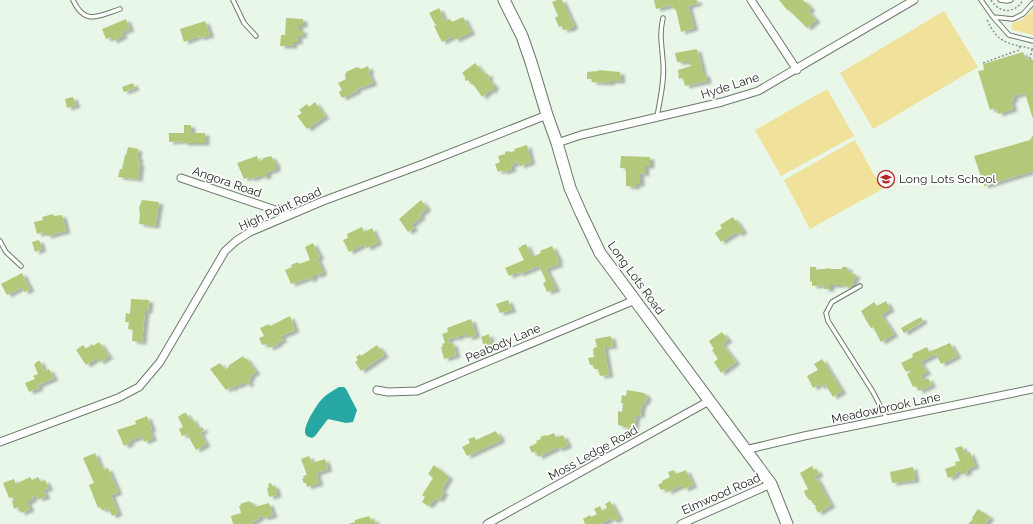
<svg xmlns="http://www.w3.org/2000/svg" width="1033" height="524" font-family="Raleway,sans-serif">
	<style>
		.green { fill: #f0e19b }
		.water { fill: #26a7a3 }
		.building { fill: #b3c97a; filter: url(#shadow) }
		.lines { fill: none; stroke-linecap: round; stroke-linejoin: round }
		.lane-casing { stroke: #6c796c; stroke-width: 5.5 }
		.street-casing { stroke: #6c796c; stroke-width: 9 }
		.secondary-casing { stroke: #6c796c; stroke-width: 13 }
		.path { stroke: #899489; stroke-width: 1.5; stroke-dasharray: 2 2; stroke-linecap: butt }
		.lane { stroke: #fff; stroke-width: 3.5 }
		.street { stroke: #fff; stroke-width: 7 }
		.secondary { stroke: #fff; stroke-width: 11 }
		.labels { text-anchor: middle; stroke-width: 3.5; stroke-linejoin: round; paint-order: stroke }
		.street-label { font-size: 12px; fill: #1a1f1a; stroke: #fff }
		.poi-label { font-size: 12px; fill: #1a1f1a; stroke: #fff; text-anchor: start }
	</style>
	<defs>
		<filter id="shadow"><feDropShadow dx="4.5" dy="2.5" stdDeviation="1" flood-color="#0004"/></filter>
	</defs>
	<rect width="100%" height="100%" fill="#e8f7e7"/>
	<path class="green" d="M1033 9V35L1013 30 1011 28 1013 23 1023 19Z
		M944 11 978 67 873 129 840 73Z
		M827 89 854 136 781 176 755 130Z
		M855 140 882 189 810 229 784 180Z"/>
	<path class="water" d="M339 387H344L346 389 357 410 353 422 346 423 328 419 315 436 312 438C309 437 305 436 305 432 305 423 317 404 323 398 327 394 334 390 339 387Z"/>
	<path class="building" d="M557 0H562L574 26 568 30 567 29 563 30 562 26 559 27 555 18 558 16 552 2Z
		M654 0H697L698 3 688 6 694 28 681 32 676 10 673 8 672 5 656 9Z
		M779 0H803L811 8 808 11 816 20 807 28 789 10 788 11Z
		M439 8 445 21 450 19 452 22 463 17 471 32 455 40 453 36 442 42 434 26 437 25 435 24 429 13Z
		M286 18 303 19V25H299V30H303L302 36H298V42H293V46H280L281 35H285Z
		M126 19 130 29 122 32 123 36 113 41 111 37 106 39 102 29Z
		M205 21 210 35 200 38 199 36 184 42 180 29Z
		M697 49 703 74H706L707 81 685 86 683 78 679 79 678 70 691 66 690 62H677L675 53Z
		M1023 52 1026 60 1031 59 1033 60V119L1025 93 1013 96 1014 99 1011 100 1013 109 998 114 996 108 990 110 978 71 984 70 983 64Z
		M475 63 484 74H488L489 76 488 79 495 86 493 88V91L490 90 482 97 473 84 472 85 468 80 465 81V77L462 73Z
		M368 66 370 71 368 72 373 83 356 89 357 91 342 98 339 92 342 90 338 83 346 79 345 76 346 72 357 67 361 69Z
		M598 70 620 72 621 80 619 81H610V83L592 82V79H587V72L598 71Z
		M133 83 135 88 124 92 122 87Z
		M73 97 76 105 67 108 65 99Z
		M315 102 325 116 307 129 297 116 302 113 299 110 307 104 309 107Z
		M184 125H191V133H205V143H183V141L169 142V133H184Z
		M1033 135V171L984 186 974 156 1030 140Z
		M527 145 531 162 520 166 519 162 511 165 512 169 503 172 502 170 498 172 495 164 500 162 498 156 505 154V152L509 151 510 152 515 151 514 149Z
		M128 147 138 149 137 157H139L138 163H140L138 179 118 177 120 169H122L125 155H126Z
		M257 156 259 161 263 160V158L271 156 276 164V169L267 172V176L263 177 261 175 251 179 250 177 244 179 237 163Z
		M621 156 650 157V166H645V174L640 173V184H636L635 187 626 186V168H620Z
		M142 200 159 202 155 226 139 224 140 214 139 208Z
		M421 200 427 208 420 214 421 217 411 225 414 228 408 232 399 219Z
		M53 214 54 216 62 215 66 231 47 236V234H44V232L37 234 34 222 43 220 42 217Z
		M733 217 735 221 736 220 743 231 739 234 736 232 721 242 715 233 722 228 720 225Z
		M362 227 364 232 372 228 378 242 367 248 364 244 349 252 343 240 348 238 347 234Z
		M39 240 42 249 35 252 32 242Z
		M313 243 320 257 317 258 323 272 317 276V274L313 276V278L310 280 308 278 291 284 285 270 292 267 291 265 298 262 299 264 310 260 305 247Z
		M526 244 532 257 541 253 540 251 552 246 559 260H557L559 264 546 269 556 289 547 292 543 283 546 281 539 266 519 274 518 272 509 276 505 268 524 260 518 248 521 247V246Z
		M810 267H816V270L830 268V269H842V267H846L849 269 847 271 856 275 850 288 841 284V285H830V289H824V285L812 286V281L810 282Z
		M22 273 30 289 24 292 22 287 7 295 1 284Z
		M131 299 149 300 148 311H145L142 342 132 341 133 330 128 329 129 322H125L126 313 130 314Z
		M508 300 512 310 500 313 496 304Z
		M886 301 890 309 881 315 894 334 881 342 873 327 871 328 867 322 861 311 874 302 877 306Z
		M290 316 295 330 281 336 283 340 278 342V344L269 348 267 343 262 345 259 338 264 336 260 328 269 324 270 326Z
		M921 317 923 321 904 333 901 328Z
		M471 319 476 335 468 338 467 334 458 336 459 337 455 338V337L448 339 450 344 453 343 456 355 444 359 441 347 443 346 442 344 445 343 442 334 448 332 447 328Z
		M722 332 728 340 722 344 736 362 721 373 714 362 718 359 712 350 714 349 709 341Z
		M489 334 491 344 484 347 481 337Z
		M611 336 613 346 604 347 609 375 600 376 598 369H594L593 365H590L588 358 594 357 593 349 595 348V347H597L595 339Z
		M99 342 109 356 100 362 97 358 86 365 76 350 83 345 86 349 92 344 93 346Z
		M950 343 957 356 941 364 936 354 920 362 927 372 921 375 923 381 928 378 932 385 919 391 916 386 913 387 907 374 911 372 910 370 906 372 901 363 913 357 912 355 914 353 927 347 929 352Z
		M377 345 380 349H381L384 355 361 371 355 362 358 360 356 357 360 354 361 356Z
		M243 356 245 359 246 358 256 372 250 376 251 378 248 380 250 383 247 385 245 382 237 386 236 385 231 389 230 387 226 390 210 369 220 363 226 370 229 367 228 366Z
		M822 359 842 391 833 397 825 384 821 387 819 384 813 388 807 376 818 370 814 364Z
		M38 361H40L44 371 49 369 54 378 38 385 39 388 29 392 25 383 35 379 33 376 38 374 34 364Z
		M627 390 644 393 647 396 646 401 642 404 640 416 636 415 634 428 633 429 618 425V411L622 412 623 403H621L622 395 626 396Z
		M184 413H186L190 420 192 418 198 429 202 427 204 430 200 433 206 444 196 450 187 434 182 436 179 429 183 427 178 417Z
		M147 416 152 429 149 430 153 438 144 442 141 436 129 441 130 443 124 446 117 430 136 424 135 421Z
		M496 431 498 435 501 434 499 436 501 440 467 456 462 447 470 443 468 439 474 437 476 440Z
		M554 433 556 438 563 435 568 445 559 449 558 447 538 457 536 451 532 453 529 447 537 443 536 441 541 439 540 437 545 435 546 436Z
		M962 446 965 454 970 452 975 466 967 469 968 472 962 474 961 471 955 473 956 475 948 478 945 469 956 465 955 462 960 461 955 448Z
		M95 453 100 466H102L103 470 108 468 118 492 111 495 118 513 112 516 108 508 102 510 100 507 98 508 89 485 94 483 83 458Z
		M309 456 312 463 325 459 328 469 316 473 319 483 307 487 306 483H304L302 479 304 478 303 476 307 475 301 459Z
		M434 465 449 477 441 490 444 492 439 500 436 498 428 506 422 502 425 497 422 495 433 478 428 474Z
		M812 466 814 470 816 469 819 474 814 477 817 479 831 505 818 513 815 507 816 506 815 505H814L811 500H809L805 494 804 491 808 489 800 473Z
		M913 467 915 480 892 483 890 472Z
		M674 470 676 474 686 470 693 485 684 489 682 485 667 492 666 488 661 490 658 485 663 482 662 481 670 477 668 472Z
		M30 477 32 480 38 477 41 482 45 480 49 488 43 490 46 496 44 497 38 499 37 496 32 497 33 499 27 502 30 509 21 513 18 507 14 509 12 501 14 500 13 497 9 498 3 483 14 479 16 484Z
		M271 483 272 486H275L277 495 269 497 267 488 269 487 268 484Z
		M250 501V503L252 502 253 505H255V507L269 503 273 515 264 518 263 516 258 517 259 519 253 521 254 524H233L231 516 241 513 239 506H241L240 504Z
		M610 501 619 518 613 521 611 518 601 524H585L583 519 590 515 591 517 597 514 594 509 600 506 602 511 607 508 605 504Z
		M978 509 990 517 985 524H968L973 519 972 518Z
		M369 516 371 520 374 519 376 524H348L355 522V520Z"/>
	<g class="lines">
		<g class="lane-casing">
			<path id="lane" d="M73 0C85 26 99 16 120 9
				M233 0 244 23 256 36
				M981 0 993 17 1009 35 1033 41
				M1000 0 1007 1 1011 0
				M993 17 1013 19 1023 14 1033 3
				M657 117C660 99 665 80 663 62 662 44 659 36 663 18
				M0 241 6 252 21 266
				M860 286 832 302 826 313 828 321 873 392 887 419"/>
		</g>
		<g class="street-casing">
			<path id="street" d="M751 0 797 70
				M557 143 581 135 722 102 758 91 914 0
				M181 178 290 215
				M377 390 388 392 417 391 635 300
				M0 442 118 398 139 387 160 362 225 251 236 241 250 232 323 201 423 164 547 115
				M745 450 804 436 1033 389
				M487 524 709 401
				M681 524 771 484"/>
		</g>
		<g class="secondary-casing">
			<path id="secondary" d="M504 0 522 36 531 62 547 115 557 143 570 188 581 213 600 253 771 484 787 524"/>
		</g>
		<path class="path" d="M991 0C1000 14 1015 14 1023 0
			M987 20C999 45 1008 43 1033 49
			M1030 59 1032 49
			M983 63 1019 50 1020 46"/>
		<use href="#lane" class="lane"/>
		<use href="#street" class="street"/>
		<use href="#secondary" class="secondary"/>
	</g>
	<defs>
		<g id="school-ring" transform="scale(0.9)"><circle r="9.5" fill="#fff" stroke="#b52624" stroke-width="1.5"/><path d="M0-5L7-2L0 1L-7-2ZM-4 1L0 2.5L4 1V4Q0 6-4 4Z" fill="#b52624"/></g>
	</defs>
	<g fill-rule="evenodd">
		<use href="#school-ring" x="886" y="179"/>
	</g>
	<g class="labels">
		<g class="street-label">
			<text transform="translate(730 86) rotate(-18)" y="4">Hyde Lane</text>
			<text transform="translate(227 182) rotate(19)" y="4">Angora Road</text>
			<text transform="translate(280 209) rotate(-24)" y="4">High Point Road</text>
			<text transform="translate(636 278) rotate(54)" y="4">Long Lots Road</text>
			<text transform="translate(503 343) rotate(-23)" y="4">Peabody Lane</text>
			<text transform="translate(886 408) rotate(-12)" y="4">Meadowbrook Lane</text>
			<text transform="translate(593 453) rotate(-29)" y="4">Moss Ledge Road</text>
			<text transform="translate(721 494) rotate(-24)" y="4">Elmwood Road</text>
		</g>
		<g class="poi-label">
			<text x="899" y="183">Long Lots School</text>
		</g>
	</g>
</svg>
